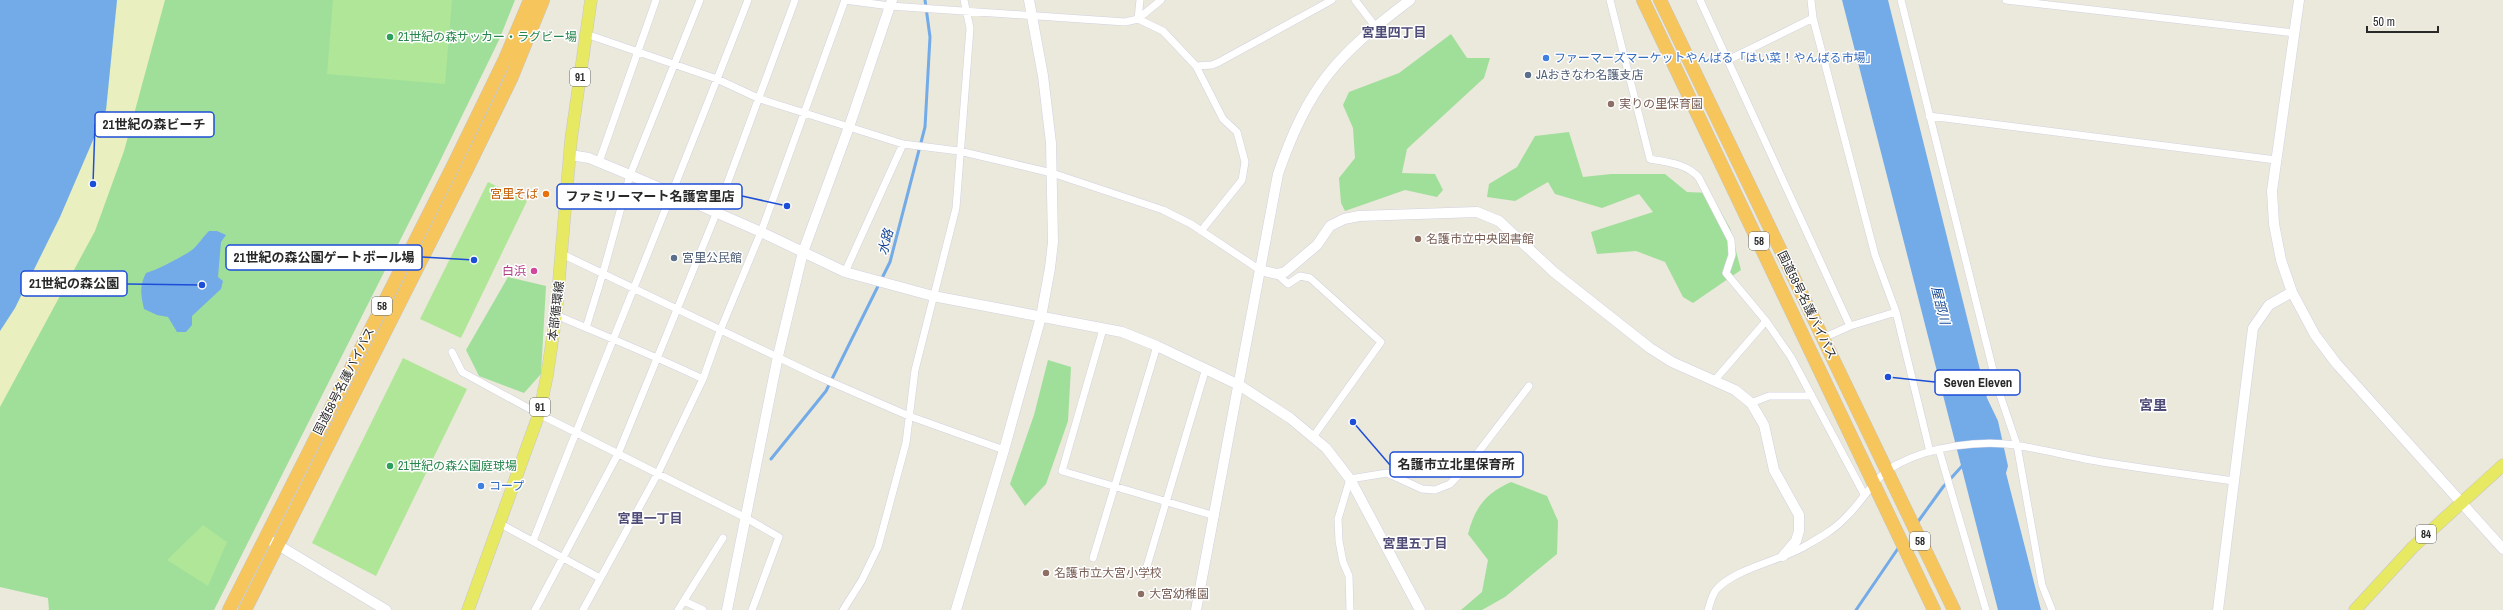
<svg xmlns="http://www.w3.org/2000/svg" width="2503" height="610" font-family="'Archivo Narrow','Noto Sans JP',sans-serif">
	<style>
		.green { fill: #a0df9a }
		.sand { fill: #eaefc0 }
		.pitch { fill: #b0e697 }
		.water { fill: #73abe8 }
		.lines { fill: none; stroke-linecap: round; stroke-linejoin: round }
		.stream { stroke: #73abe8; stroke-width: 3 }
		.street-casing { stroke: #d2d1e1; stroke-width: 8 }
		.secondary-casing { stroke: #d2d1e1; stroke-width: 11 }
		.primary-casing { stroke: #c7c7c7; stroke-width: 13 }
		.highway-casing { stroke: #c7c7c7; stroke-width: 14 }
		.street { stroke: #fff; stroke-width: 7 }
		.secondary { stroke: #fff; stroke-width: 10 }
		.primary { stroke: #e7e962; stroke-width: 12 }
		.highway { stroke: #f6c55b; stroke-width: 13 }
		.leisure-dot { fill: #2e9e5b; stroke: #fff; stroke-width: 1.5 }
		.shop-dot { fill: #3f7fe0; stroke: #fff; stroke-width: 1.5 }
		.service-dot { fill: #5c6f8a; stroke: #fff; stroke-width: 1.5 }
		.education-dot { fill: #8d6e63; stroke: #fff; stroke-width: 1.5 }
		.food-dot { fill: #e8710a; stroke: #fff; stroke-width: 1.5 }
		.hotel-dot { fill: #d1479c; stroke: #fff; stroke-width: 1.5 }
		.labels { text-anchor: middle; stroke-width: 3; stroke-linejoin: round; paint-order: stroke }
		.shield { fill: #fff; stroke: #696969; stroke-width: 1 }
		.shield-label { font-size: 11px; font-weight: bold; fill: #292929 }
		.leisure-label { font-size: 12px; fill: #27864d; stroke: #fff; text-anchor: start }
		.shop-label { font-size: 12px; fill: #366cbe; stroke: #fff; text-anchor: start }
		.service-label { font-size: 12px; fill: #4e5e75; stroke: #fff; text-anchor: start }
		.education-label { font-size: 12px; fill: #785e54; stroke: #fff; text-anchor: start }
		.food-label { font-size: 12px; fill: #c56008; stroke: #fff; text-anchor: end }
		.hotel-label { font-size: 12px; fill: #b23c85; stroke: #fff; text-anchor: end }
		.street-label { font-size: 12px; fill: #292929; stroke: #fff }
		.neighbourhood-label { font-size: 13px; font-weight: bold; fill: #4f4c77; stroke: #fff }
		.water-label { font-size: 13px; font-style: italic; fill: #144793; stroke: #fff }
		.quarter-label { font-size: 14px; font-weight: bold; fill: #4f4c77; stroke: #fff }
		.leader { fill: none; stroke: #1d4ed8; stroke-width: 1.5 }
		.callout-dot { fill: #1d4ed8; stroke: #fff; stroke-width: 1.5 }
		.callout { fill: #fff; stroke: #1d4ed8; stroke-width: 1.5 }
		.callout-label { font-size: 13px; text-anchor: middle; font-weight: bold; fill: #292929 }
	</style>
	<rect width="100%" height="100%" fill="#ebe8dc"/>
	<path class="green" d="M117 0H515L499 40 439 163 214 610H49L48 598 0 587V331L15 308 106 110Z
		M1451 34 1467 58H1490L1484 78 1407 149 1402 173 1435 174 1443 190 1437 197 1405 190 1345 211 1341 203 1339 178 1355 158 1353 128 1343 105 1349 92 1399 73Z
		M1569 132 1583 177 1611 174H1665L1687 192 1710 193 1730 228 1741 270 1693 303 1683 297 1665 262 1636 251 1597 254 1591 232 1653 212 1639 194 1602 208 1555 194 1548 182 1515 201 1487 197 1489 184 1517 167 1535 136Z
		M508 277 546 286 541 374 524 393 479 376 466 350Z
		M1048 360 1071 367 1068 421 1046 484 1025 506 1010 484 1034 415Z
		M1511 482 1547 496 1558 521 1557 554 1505 597 1482 610H1461L1482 592 1488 560 1468 534C1475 507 1486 493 1511 482Z"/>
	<path class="sand" d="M117 0H165L124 151 95 231 0 407V331L15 308 106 110Z"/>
	<path class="pitch" d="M333 0H452L445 84 327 74Z
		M488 182 527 201 461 338 420 319Z
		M403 358 467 389 376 576 312 543Z
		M203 525 227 542 208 586 167 560Z"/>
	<path class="water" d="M0 0H117L106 110 60 217 15 308 0 331Z
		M1842 0H1888L1987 398 1998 421 2008 466 2006 473 2041 610H1998Z
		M209 231H217L226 235 221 242 218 277 223 281 221 289 192 316V325L186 332H177L168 317 157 315 144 309C141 296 139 286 146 273 159 269 180 258 192 250 198 245 203 237 209 231Z"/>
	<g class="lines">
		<path class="stream" d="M771 459 826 391 890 262 925 127 930 37 925 0
			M1917 523 1943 487 1963 465
			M1856 610 1899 547"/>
		<g class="street-casing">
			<path id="street" d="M845 0 890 6 1125 22 1138 19 1163 31 1196 66 1212 65 1219 62 1332 0
				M1355 0 1375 26
				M1610 0 1650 159C1667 162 1688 164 1699 178L1731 240 1732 255 1726 273 1766 321 1791 357 1864 494
				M1700 0 1850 326
				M1811 0 1813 18 1875 255 1896 312 1930 452
				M1901 0 1997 386 2017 445 2042 585 2052 610
				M2006 0 2294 33
				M1138 19 1161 0
				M1138 19 1140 0
				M586 34 717 79 760 99 903 144 959 151 1052 173 1163 210 1191 224 1260 270
				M1728 60 1813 18
				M1196 66 1223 119 1237 132 1245 162 1242 180 1201 231
				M1929 116 2276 160
				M599 162 656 0
				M562 254 817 376 909 416 1004 450
				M845 272 903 144
				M1277 274 1288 284 1300 276 1310 278 1381 342 1313 437
				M556 315C605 336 655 356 703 379
				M586 328 603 273 630 175 700 0
				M1103 329 1062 471 1215 516
				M1823 338 1850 326 1896 312
				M452 352 462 372 539 414 746 518 779 537 752 610
				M1714 381 1766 321
				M1751 403 1769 396H1812
				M1939 450 1986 610
				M499 523 600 578
				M533 541C604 360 678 181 748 0
				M1093 558 1157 346
				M1144 576 1206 368
				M684 601 703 610
				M535 610 618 454 716 214 795 0
				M583 610 658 473 703 379 720 331 761 232 845 0
				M678 610 723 538
				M843 610 862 580 878 547 906 443 915 370 956 208 970 28 964 0
				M1350 610 1349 576 1343 562 1339 541 1338 519 1350 479 1387 473 1422 489 1435 490 1450 484 1470 463 1529 386
				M1708 610C1710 604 1712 595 1716 590 1735 568 1781 561 1807 545 1821 537 1835 529 1846 517 1865 499 1874 476 1898 464 1932 446 1979 440 2016 445 2045 450 2073 457 2102 462 2146 469 2190 475 2234 481"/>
		</g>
		<g class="secondary-casing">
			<path id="secondary" d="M2299 0 2272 191 2274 224 2281 260 2292 292 2315 335 2336 363 2503 549
				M570 155 589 158 630 175 761 232 845 272 933 296 1122 332 1157 346 1239 385 1290 418 1326 448 1350 479 1420 610
				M1260 270 1277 274 1285 272 1317 245 1330 226 1344 219 1359 216 1477 212 1499 221 1555 273 1650 348 1672 362 1735 390 1751 403 1764 425 1774 470 1799 515V531L1796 541 1783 556
				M273 542 386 610
				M727 610 778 356 803 252 849 127 892 0
				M956 610 1004 450 1041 317 1050 268 1053 242 1051 143 1043 76 1029 0
				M1196 610 1278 174C1308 86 1337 55 1410 0
				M2218 610 2253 328 2269 305 2292 292"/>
		</g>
		<g class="primary-casing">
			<path id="primary" d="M468 610 539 414 547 376 556 315 571 140 591 0
				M2355 610 2413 547 2503 465"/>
		</g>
		<g class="highway-casing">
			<path id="highway" d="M1643 0 1934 610
				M1660 0 1954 610
				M229 610 453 166 505 59 530 0
				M245 610 466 171 511 79 543 0"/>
		</g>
		<use href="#street" class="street"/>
		<use href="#secondary" class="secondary"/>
		<use href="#primary" class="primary"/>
		<use href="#highway" class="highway"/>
	</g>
	<g class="leisure-dot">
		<circle cx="390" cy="37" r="4"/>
		<circle cx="390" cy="466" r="4"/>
	</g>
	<g class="shop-dot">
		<circle cx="1546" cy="58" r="4"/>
		<circle cx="481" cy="486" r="4"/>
	</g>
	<g class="service-dot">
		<circle cx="1528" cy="75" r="4"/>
		<circle cx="674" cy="258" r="4"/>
	</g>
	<g class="education-dot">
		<circle cx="1611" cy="104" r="4"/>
		<circle cx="1418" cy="239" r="4"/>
		<circle cx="1046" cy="573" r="4"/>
		<circle cx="1141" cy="594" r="4"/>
	</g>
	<circle class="food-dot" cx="546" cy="194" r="4"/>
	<circle class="hotel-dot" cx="534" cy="271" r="4"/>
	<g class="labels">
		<g class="shield">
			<rect x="570" y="68" width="20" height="18" rx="3"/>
			<rect x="1749" y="232" width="20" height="18" rx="3"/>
			<rect x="372" y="297" width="20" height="18" rx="3"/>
			<rect x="530" y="398" width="20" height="18" rx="3"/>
			<rect x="2416" y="525" width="20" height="18" rx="3"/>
			<rect x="1910" y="532" width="20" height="18" rx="3"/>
		</g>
		<g class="shield-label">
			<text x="580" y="81">91</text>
			<text x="1759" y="245">58</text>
			<text x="382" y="310">58</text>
			<text x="540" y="411">91</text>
			<text x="2426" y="538">84</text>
			<text x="1920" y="545">58</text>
		</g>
		<g class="leisure-label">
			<text x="398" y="41">21世紀の森サッカー・ラグビー場</text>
			<text x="398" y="470">21世紀の森公園庭球場</text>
		</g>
		<g class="shop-label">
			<text x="1554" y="62">ファーマーズマーケットやんばる「はい菜！やんばる市場」</text>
			<text x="489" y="490">コープ</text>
		</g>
		<g class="service-label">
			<text x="1536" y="79">JAおきなわ名護支店</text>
			<text x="682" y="262">宮里公民館</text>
		</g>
		<g class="education-label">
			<text x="1619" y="108">実りの里保育園</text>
			<text x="1426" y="243">名護市立中央図書館</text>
			<text x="1054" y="577">名護市立大宮小学校</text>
			<text x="1149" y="598">大宮幼稚園</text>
		</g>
		<g class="food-label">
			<text x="538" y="198">宮里そば</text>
		</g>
		<g class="hotel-label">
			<text x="526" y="275">白浜</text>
		</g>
		<g class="street-label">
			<text transform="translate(1807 305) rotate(64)" y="4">国道58号名護バイパス</text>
			<text transform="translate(556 311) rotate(-83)" y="4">本部循環線</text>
			<text transform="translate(344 381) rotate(-63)" y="4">国道58号名護バイパス</text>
		</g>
		<g class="neighbourhood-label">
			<text x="1394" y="37">宮里四丁目</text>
			<text x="650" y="523">宮里一丁目</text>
			<text x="1415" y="548">宮里五丁目</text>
		</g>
		<g class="water-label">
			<text transform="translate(885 242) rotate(-75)" y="5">水路</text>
			<text transform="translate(1941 305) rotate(76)" y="5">屋部川</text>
		</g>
		<g class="quarter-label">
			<text x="2153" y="410">宮里</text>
		</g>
	</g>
	<path class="leader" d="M93 184L95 124M787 206L742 196M474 260L422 257M202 285L127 284M1888 377L1935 382M1353 422L1390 465"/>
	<g class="callout-dot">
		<circle cx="93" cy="184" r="4"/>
		<circle cx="787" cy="206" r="4"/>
		<circle cx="474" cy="260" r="4"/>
		<circle cx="202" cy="285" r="4"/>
		<circle cx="1888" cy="377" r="4"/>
		<circle cx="1353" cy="422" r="4"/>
	</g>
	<g class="callout">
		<rect x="95" y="112" width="119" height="25" rx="4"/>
		<rect x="557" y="184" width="185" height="25" rx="4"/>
		<rect x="226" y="245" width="196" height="25" rx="4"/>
		<rect x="21" y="271" width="106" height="25" rx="4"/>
		<rect x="1935" y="370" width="85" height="25" rx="4"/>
		<rect x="1390" y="452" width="133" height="25" rx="4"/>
	</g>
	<g class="callout-label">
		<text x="154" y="129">21世紀の森ビーチ</text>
		<text x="650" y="201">ファミリーマート名護宮里店</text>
		<text x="324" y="262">21世紀の森公園ゲートボール場</text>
		<text x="74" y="288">21世紀の森公園</text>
		<text x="1978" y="387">Seven Eleven</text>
		<text x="1456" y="469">名護市立北里保育所</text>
	</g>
	<path d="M2367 26v6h71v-6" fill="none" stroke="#292929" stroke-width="2"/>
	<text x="2373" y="26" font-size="12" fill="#292929" stroke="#ffffff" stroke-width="3" paint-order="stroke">50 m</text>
</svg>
